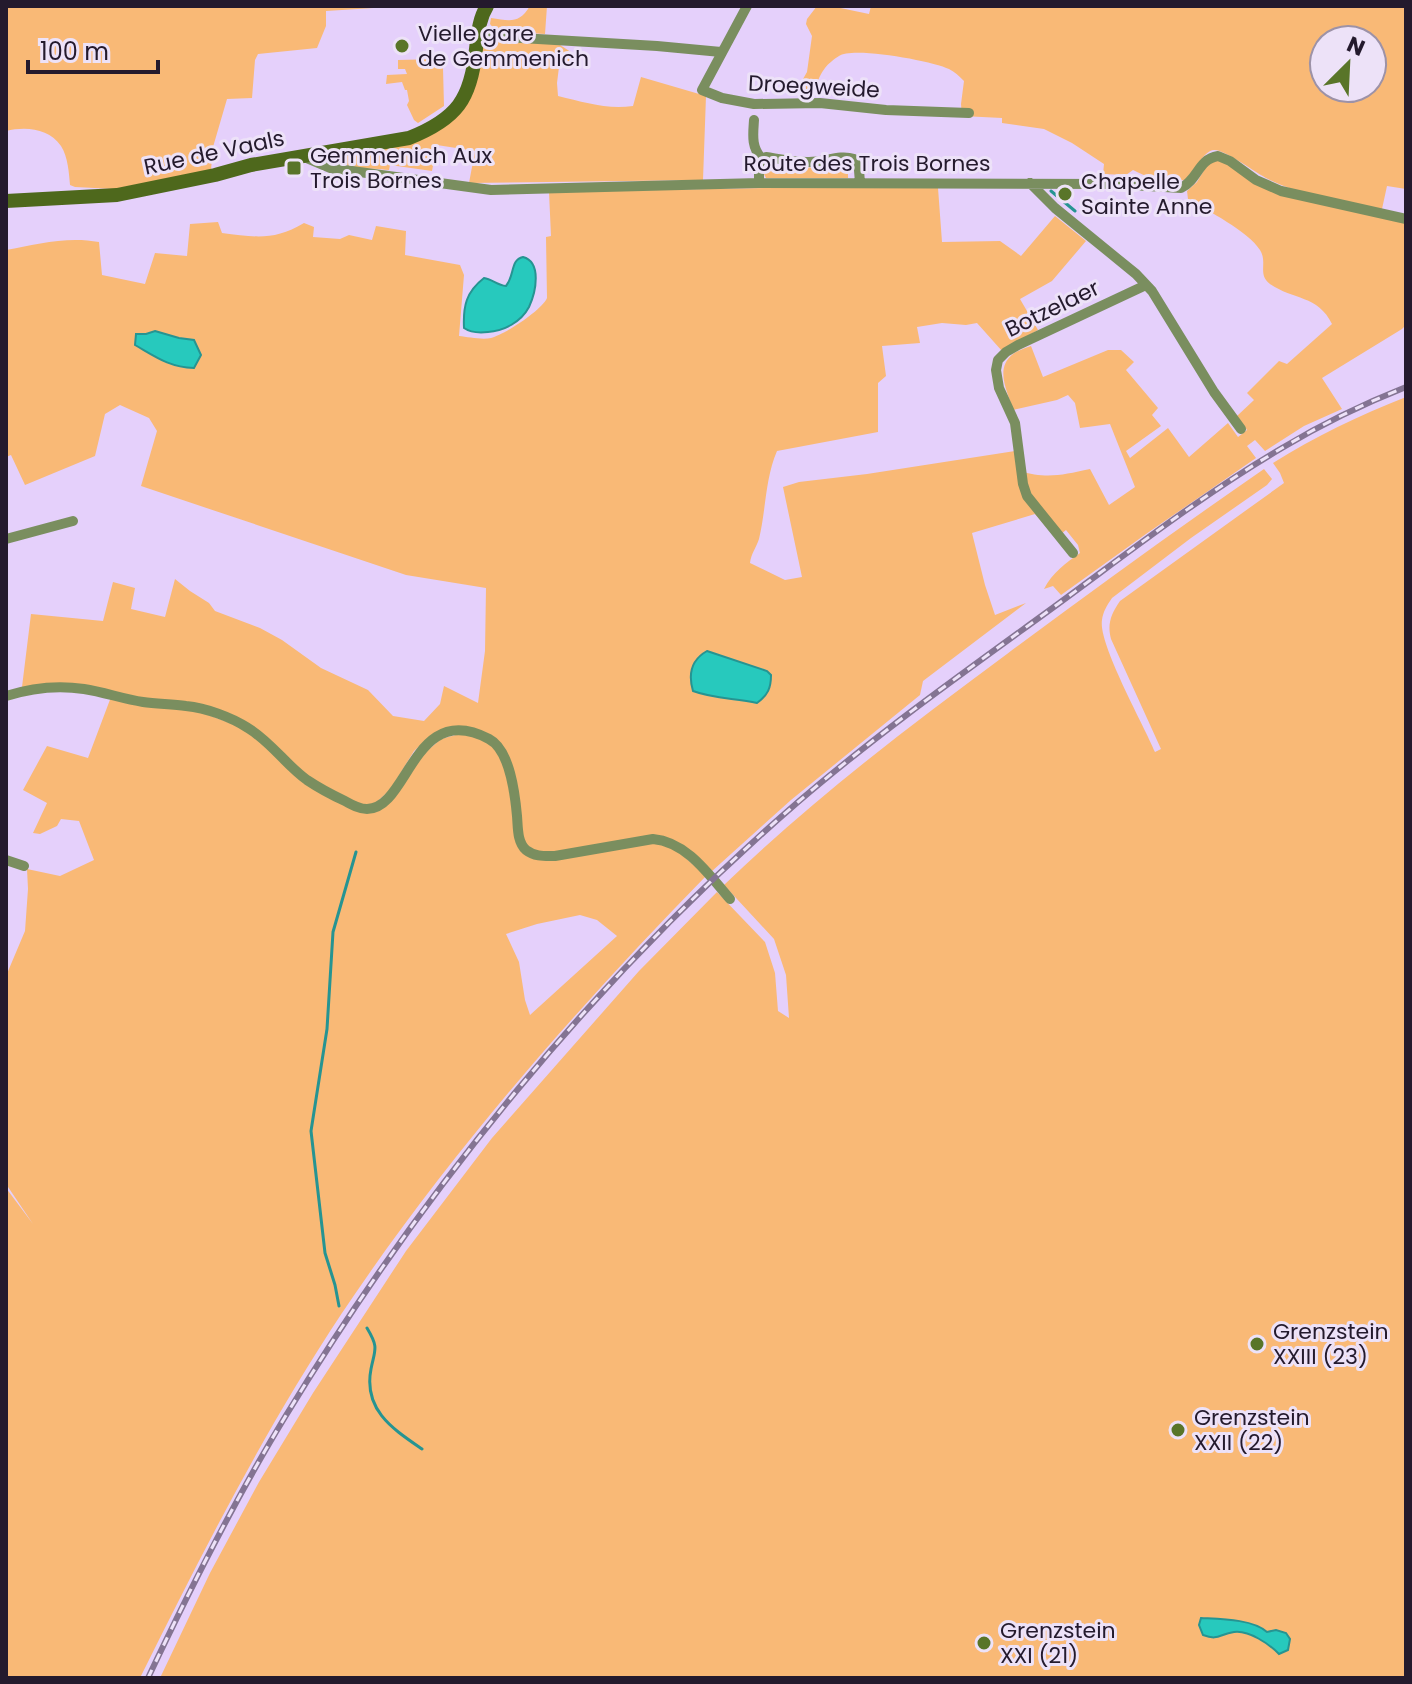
<svg xmlns="http://www.w3.org/2000/svg" width="1412" height="1684" font-family="Poppins,sans-serif">
	<style>
		.green { fill: #f9b976; fill-rule: evenodd }
		.water { fill: #27c9bd; stroke: #269492; stroke-width: 2 }
		.lines { fill: none; stroke-linecap: round; stroke-linejoin: round }
		.stream { stroke: #269492; stroke-width: 3 }
		.street { stroke: #7a8e5f; stroke-width: 10 }
		.secondary { stroke: #4e681c; stroke-width: 14 }
		.rail-casing { stroke: #847493; stroke-width: 6 }
		.rail { stroke: #ede2f8; stroke-width: 3; stroke-dasharray: 9; stroke-linecap: butt }
		.poi-dot { fill: #597529; stroke: #ede2f8; stroke-width: 3 }
		.labels { text-anchor: middle; stroke-width: 6; stroke-linejoin: round; paint-order: stroke }
		.poi-label { font-size: 22px; fill: #241a2d; stroke: #ede2f8; text-anchor: start }
		.street-label { font-size: 22px; fill: #241a2d; stroke: #ede2f8 }
	</style>
	<rect width="100%" height="100%" fill="#e5d0fb"/>
	<path class="green" d="M6 6H405L326 11V26L317 48 258 54 255 60 252 98 227 99 213 147 211 170 114 189 75 187 70 185C69 173 68 157 61 146 49 128 25 126 6 131Z
		M530 6H547L545 34 496 31 490 24 491 18C510 21 519 24 530 6Z
		M817 6H831L869 14 871 6H1406V189L1387 186 1382 209C1344 201 1303 197 1268 179 1256 173 1224 149 1214 150 1204 150 1193 173 1185 180 1165 183 1151 179 1133 170L1126 175 1103 174 1104 164 1072 143 1044 129 1002 123V118L962 116 961 104 964 81C959 76 955 72 949 69 933 61 852 46 839 56 834 59 828 64 825 68 816 79 817 92 806 100V88L803 79 807 72 812 36 806 24 807 19ZM1324 40H1372V88H1324Z
		M490 41 557 43 577 56 559 67 557 83 558 96C584 102 607 110 633 106L641 77 706 96 703 180 469 183 475 151 437 145 432 171 390 165 389 170C371 168 346 169 332 159L334 156 386 149 412 142 450 121 483 46Z
		M440 59V67L443 68 444 106 418 123 414 120 407 105 409 101 407 90H405L402 82 386 84 387 75 407 74 405 69H398V60Z
		M1214 159 1229 165 1250 179 1406 222V325L1402 329 1322 378 1342 409 1304 426 1265 451 1255 440 1247 446 1256 458 1146 534 1061 595 1053 586 1044 589C1052 573 1066 563 1080 553L1078 545 1066 530 1056 538 1035 514 972 533 985 585 995 615 1026 603 923 681 920 695 791 800 711 872 664 838 549 854C537 852 530 850 523 840L507 756 472 729 426 740 414 751 390 790 372 806 358 805 308 778 273 743 187 703 22 687 31 614 103 621 113 582 135 588 131 609 165 617 175 579 190 591 209 603 215 611 260 628 282 640 321 668 368 690 393 716 424 721 440 704 444 686 478 703 485 651 486 588 406 575 141 486 157 431 149 418 120 405 105 414 95 456 25 485 11 455 6 457V250C36 244 68 236 99 242L102 275 145 284 155 253 187 256 190 224 218 222 222 233C255 237 274 241 304 223L314 227 313 237 340 239 349 235 372 240 376 226 406 231 405 255 460 265 464 275 459 336C468 337 482 340 491 338 504 335 542 310 547 298L546 237 551 236 549 192 863 186 938 188 942 242 1000 241 1021 256 1055 216 1086 241 1052 281 1020 299 1038 330 1002 351 977 323 966 325 942 323 917 327 920 343 882 346 886 376 878 383V432L777 451C765 479 766 510 759 539 756 548 751 554 750 563L785 580 802 577 783 487 799 482 867 474 1015 451 1019 471C1047 479 1062 475 1090 469L1109 505 1135 487 1110 424 1080 428 1075 403 1068 395 1057 400 1013 410C1008 392 994 369 1013 354 1017 351 1025 348 1031 346L1043 377 1108 350H1121L1134 362 1126 370 1158 408 1152 415 1161 426 1126 451 1130 458 1168 428 1189 457 1228 423 1238 437 1247 430 1237 416 1254 400 1247 393 1279 361 1287 364 1332 324C1318 295 1293 300 1270 284 1257 274 1268 263 1260 250 1248 231 1208 211 1188 199L1187 191 1197 182 1210 160Z
		M848 167V178H766L763 172 765 168Z
		M1406 397V1678H160L210 1573 259 1482 313 1393 406 1251 492 1138 639 971 717 892 765 942 775 973 778 1011 789 1018 786 975 774 939 724 885C812 800 908 727 1007 654 1092 591 1177 529 1264 469L1272 479 1267 485 1191 538 1112 598C1107 605 1103 612 1102 620 1098 644 1144 725 1155 752L1161 749 1111 639C1107 624 1111 614 1120 601L1284 483 1280 473 1273 463C1314 437 1360 415 1406 397Z
		M111 697 195 710 246 729 291 771 375 811 420 757 441 739 463 733 486 739 502 754 528 856 653 841 672 846 706 876C573 1012 448 1155 342 1313 265 1429 202 1553 140 1678H6V1188L33 1224 6 1184V976L25 931 28 889 27 869 60 876 94 860 79 821 61 819 57 826 40 834 33 833 47 803 23 790 47 746 88 758ZM580 915 597 920 617 936 530 1015 525 1000 519 962 506 934 537 924Z"/>
	<path class="water" d="M523 257C542 262 536 292 529 307 521 322 504 331 488 332 479 333 471 333 464 328 463 306 466 292 484 278 492 279 497 285 506 286 515 275 510 260 523 257Z
		M155 331 179 338 194 340 201 355 194 368C169 367 156 357 135 345L136 334H146Z
		M707 651 767 671 771 675C771 688 768 695 757 703 736 698 714 699 693 691 688 674 691 660 707 651Z
		M1201 1618C1219 1619 1253 1619 1267 1632L1276 1630 1286 1633 1290 1639 1288 1650 1279 1654C1269 1644 1249 1630 1234 1632 1219 1634 1219 1641 1203 1635L1199 1625Z"/>
	<g class="lines">
		<path class="stream" d="M1051 191 1075 211
			M339 1306 335 1285 325 1253 311 1131 327 1029 333 932 356 852
			M367 1328C379 1348 375 1349 371 1369 363 1410 393 1429 422 1449"/>
		<path class="street" d="M747 6 702 90 722 98 754 104 820 103 886 110 969 113
			M478 32 487 36 657 46 721 52
			M754 120C753 135 751 147 762 159
			M304 157 330 168 491 190 759 183 1113 184 1181 188C1198 180 1198 159 1218 156L1230 161 1256 180 1281 191 1406 219
			M759 183V164L762 159 766 157C779 159 793 162 807 162 823 163 839 154 854 159L859 170 860 183
			M1030 183 1055 208 1136 274 1152 291 1214 392 1241 429
			M6 539 73 521
			M1073 553 1027 496 1023 484 1015 423 999 388 996 370 998 360 1006 352 1018 345 1146 285
			M6 696C31 688 58 685 84 689 104 692 123 699 143 702 157 704 172 704 186 706 206 708 231 717 248 728 271 742 286 765 307 780 319 788 332 795 345 801 352 805 359 809 367 809 409 809 413 699 489 739 510 750 515 794 517 816 518 827 517 842 526 850 535 857 545 856 555 856L653 839C687 842 709 875 730 899
			M6 860 24 866"/>
		<path class="secondary" d="M6 201 117 195 215 175 251 165 409 138C457 119 471 99 476 49 478 33 479 19 487 6"/>
		<g class="rail-casing">
			<path id="rail" d="M148 1678C190 1589 234 1501 285 1417 424 1188 596 977 798 802 877 734 963 673 1047 612 1124 556 1200 496 1282 448 1322 424 1363 404 1406 387"/>
		</g>
		<use href="#rail" class="rail"/>
	</g>
	<g class="poi-dot">
		<circle cx="402" cy="46" r="8"/>
		<rect x="286" y="160" width="16" height="16" rx="4"/>
		<circle cx="1065" cy="194" r="8"/>
		<circle cx="1257" cy="1344" r="8"/>
		<circle cx="1178" cy="1430" r="8"/>
		<circle cx="984" cy="1643" r="8"/>
	</g>
	<g class="labels">
		<g class="poi-label">
			<text x="418" y="41">Vielle gare<tspan x="418" dy="25">de Gemmenich</tspan></text>
			<text x="310" y="163">Gemmenich Aux<tspan x="310" dy="25">Trois Bornes</tspan></text>
			<text x="1081" y="189">Chapelle<tspan x="1081" dy="25">Sainte Anne</tspan></text>
			<text x="1273" y="1339">Grenzstein<tspan x="1273" dy="25">XXIII (23)</tspan></text>
			<text x="1194" y="1425">Grenzstein<tspan x="1194" dy="25">XXII (22)</tspan></text>
			<text x="1000" y="1638">Grenzstein<tspan x="1000" dy="25">XXI (21)</tspan></text>
		</g>
		<g class="street-label">
			<text transform="translate(814 86) rotate(3)" y="8">Droegweide</text>
			<text transform="translate(214 152) rotate(-12)" y="8">Rue de Vaals</text>
			<text x="867" y="171">Route des Trois Bornes</text>
			<text transform="translate(1052 308) rotate(-26)" y="8">Botzelaer</text>
		</g>
	</g>
	<rect width="1412" height="1684" fill="none" stroke="#241a2d" stroke-width="16"/>
	<g transform="translate(1348 64) rotate(24)"><circle r="38" fill="#ede2f8" stroke="#9d92a7" stroke-width="2"/>
	<path d="M0-6L14 30L0 20L-14 30Z" fill="#597529"/>
	<text y="-12" font-size="22" font-weight="bold" text-anchor="middle" fill="#241a2d">N</text>
	</g>
	<path d="M28 60v12h130v-12" fill="none" stroke="#241a2d" stroke-width="4"/>
	<text x="40" y="60" font-size="24" fill="#241a2d" stroke="#ede2f8" stroke-width="6" paint-order="stroke">100 m</text>
</svg>
